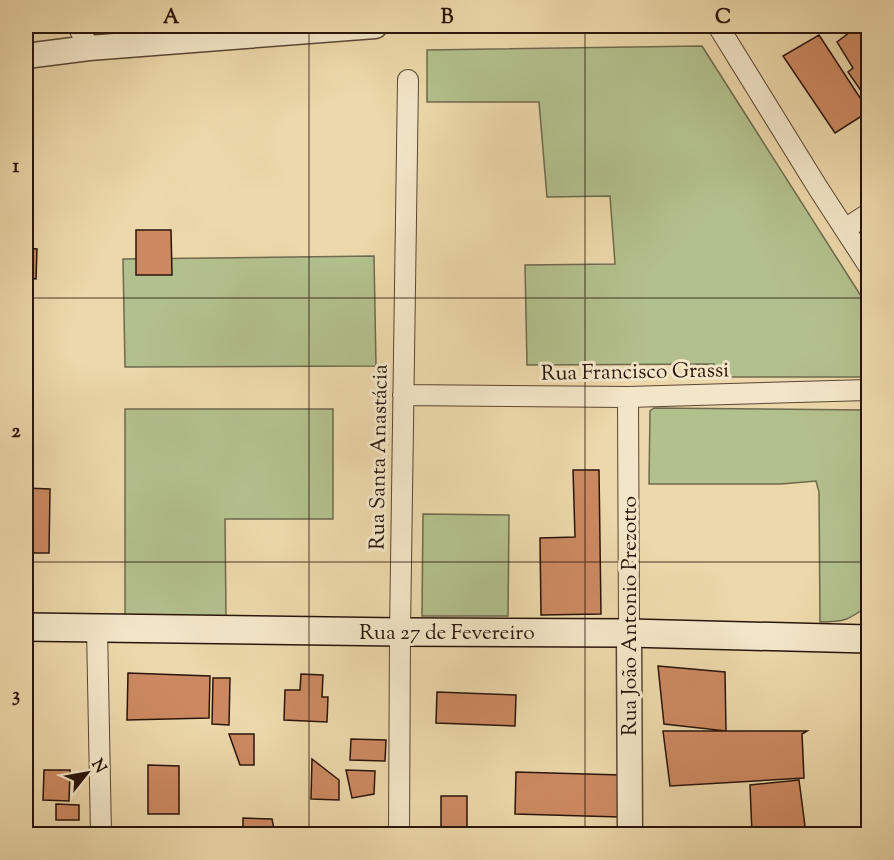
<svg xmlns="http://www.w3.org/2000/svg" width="894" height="860" font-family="'Sorts Mill Goudy',serif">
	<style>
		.green { fill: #b2c08d; stroke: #6e6a4c; stroke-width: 1.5 }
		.building { fill: #cc8961; stroke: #2a150b; stroke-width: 1.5 }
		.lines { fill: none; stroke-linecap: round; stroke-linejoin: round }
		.minor-casing { stroke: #5a4633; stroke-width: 22 }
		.tertiary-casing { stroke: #5a4633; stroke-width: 27 }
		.secondary-casing { stroke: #2a150b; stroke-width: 30 }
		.minor { stroke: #f3e6c8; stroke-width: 20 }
		.tertiary { stroke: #f3e6c8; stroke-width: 24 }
		.secondary { stroke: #f3e6c8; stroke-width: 27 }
		.grid { fill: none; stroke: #2a150b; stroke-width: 1.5; stroke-opacity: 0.55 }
		.labels { text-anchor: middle; stroke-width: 6; stroke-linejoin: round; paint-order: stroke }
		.street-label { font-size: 21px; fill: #2a150b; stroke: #f3e6c8 }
		.neatline { fill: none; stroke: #2a150b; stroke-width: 2 }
		.grid-label { font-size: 20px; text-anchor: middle; font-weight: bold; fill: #2a150b }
	</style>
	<rect width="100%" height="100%" fill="#ecd8aa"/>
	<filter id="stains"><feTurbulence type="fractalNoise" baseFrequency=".00333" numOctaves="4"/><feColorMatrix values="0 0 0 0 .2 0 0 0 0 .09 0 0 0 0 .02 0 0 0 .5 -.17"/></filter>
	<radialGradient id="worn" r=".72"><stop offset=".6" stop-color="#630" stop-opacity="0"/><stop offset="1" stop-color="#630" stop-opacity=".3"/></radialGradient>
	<path class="green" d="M702 46 868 307V377H714V364L527 365 525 265 615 264 610 196 547 197 539 102H427V50Z
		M374 256 376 366 125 367 123 259Z
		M654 408 868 410V606C848 620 845 622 820 622L819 492 816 481 781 484H649L650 411Z
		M125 409H333V519H225L226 616H125Z
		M423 514 509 515 508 616H422Z"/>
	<path class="building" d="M846 26H864L868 34V101L848 72 853 68 837 42 850 32Z
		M819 35 868 110V112L835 133 783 56Z
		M136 230H171L172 275H136Z
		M26 248 37 249 36 279 26 278Z
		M573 470H599L601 614 541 615 540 538 575 537Z
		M26 488 50 489 49 553H26Z
		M658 666 725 672 726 731 664 724Z
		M128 673 210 676 209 718 127 720Z
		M301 674 323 675 322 697H328L327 722 284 720 285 690H300Z
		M213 678H230L229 725 212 724Z
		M437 692 516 695 515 726 436 723Z
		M663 731H807L802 734 804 778 670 786Z
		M229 734H254V765H240Z
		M351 739 386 740 385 761 350 760Z
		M312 759 339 780V800L311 799Z
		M148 765 179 766V814H148Z
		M44 770H70L69 801 43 800Z
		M346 770 375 771 374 794 352 798Z
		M516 772 621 775 620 817 515 814Z
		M799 780 806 834H752L750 785Z
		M441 796H467V834H441Z
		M56 804 79 805V820H56Z
		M243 818 272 819 275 834H243Z
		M154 827 155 834H119Z
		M164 830 191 831 192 834H165Z"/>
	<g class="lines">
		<g class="minor-casing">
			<path id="minor" d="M78 26 89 48
				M718 26 818 188 868 265
				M845 229 868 214
				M403 395 628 397 868 390
				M628 397 629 633
				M97 628 101 834
				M399 834 400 632 408 80"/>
		</g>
		<g class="tertiary-casing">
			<path id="tertiary" d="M26 56 89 48 375 26
				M629 633 630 834"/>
		</g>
		<g class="secondary-casing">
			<path id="secondary" d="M26 627 400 632 629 633 868 639"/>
		</g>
		<use href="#minor" class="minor"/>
		<use href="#tertiary" class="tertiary"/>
		<use href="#secondary" class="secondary"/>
	</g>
	<path class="grid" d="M309 26V834M585 26V834M26 298H868M26 562H868"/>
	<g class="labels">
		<g class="street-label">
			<text transform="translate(635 371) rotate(-1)" y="7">Rua Francisco Grassi</text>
			<text transform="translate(378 457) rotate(-89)" y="7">Rua Santa Anastácia</text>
			<text transform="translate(629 616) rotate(-90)" y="7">Rua João Antonio Prezotto</text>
			<text x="447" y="639">Rua 27 de Fevereiro</text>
		</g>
	</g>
	<rect width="894" height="860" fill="none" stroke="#ecd8aa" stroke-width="66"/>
	<g transform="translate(87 773) rotate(59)" stroke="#f3e6c8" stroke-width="4.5" paint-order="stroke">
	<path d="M0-4.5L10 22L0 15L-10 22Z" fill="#2a150b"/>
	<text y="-9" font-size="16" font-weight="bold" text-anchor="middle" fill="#2a150b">N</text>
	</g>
	<rect x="33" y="33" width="828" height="794" class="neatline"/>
	<g class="grid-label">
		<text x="171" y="23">A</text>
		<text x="447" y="23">B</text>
		<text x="723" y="23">C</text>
		<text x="16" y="172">1</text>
		<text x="16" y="437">2</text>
		<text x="16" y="701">3</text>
	</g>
	<rect width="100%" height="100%" filter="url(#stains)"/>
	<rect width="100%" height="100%" fill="url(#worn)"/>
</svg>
